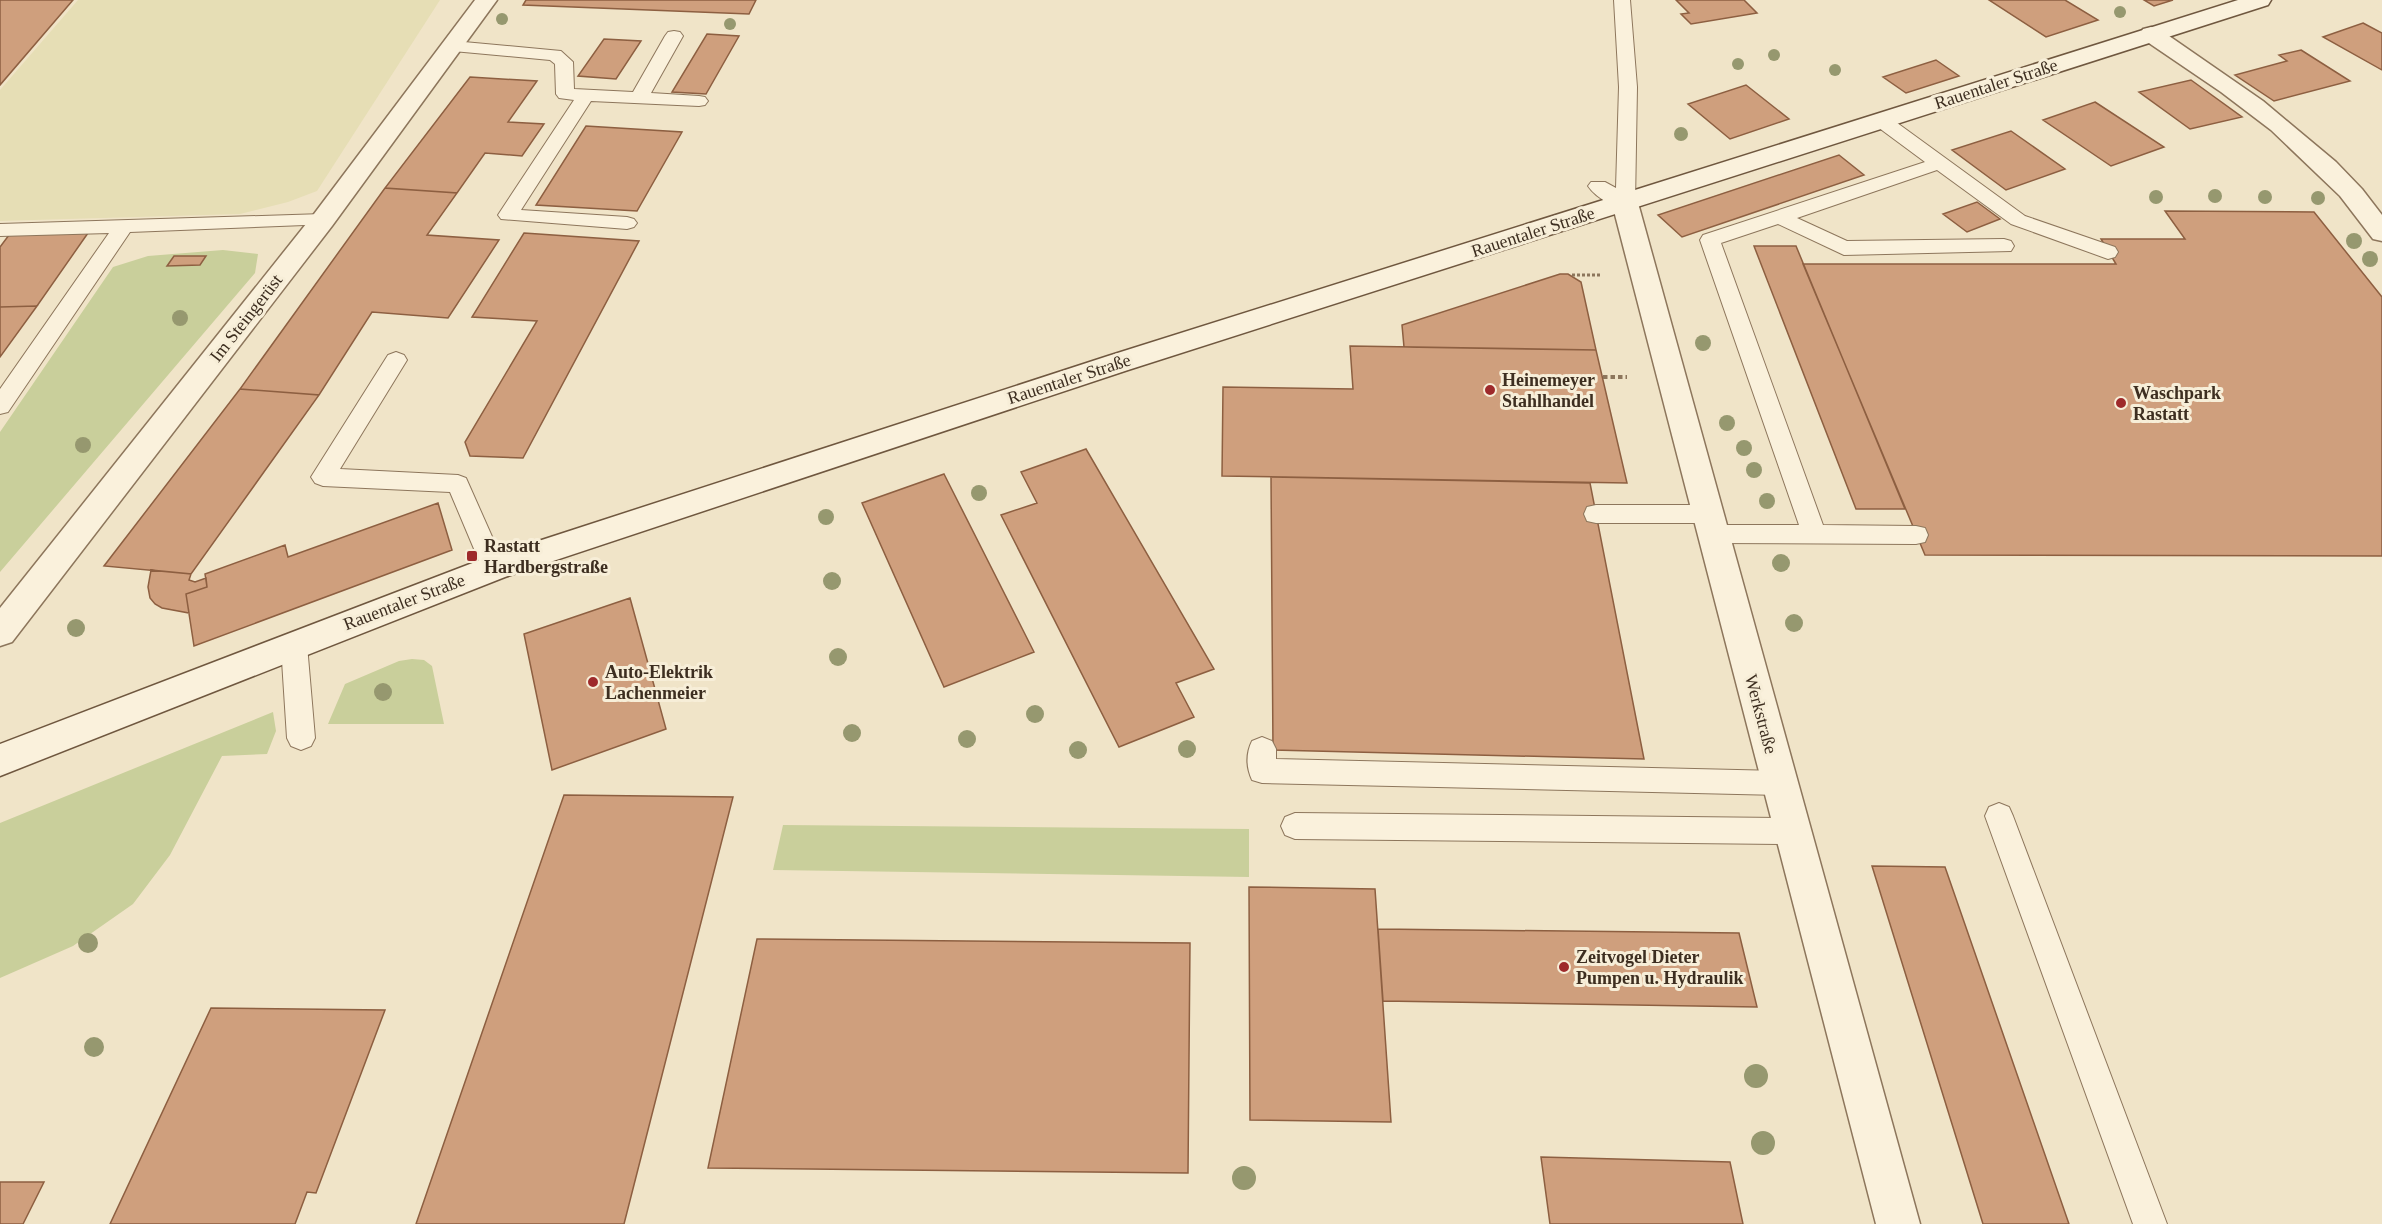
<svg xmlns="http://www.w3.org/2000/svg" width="2382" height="1224" font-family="'Times New Roman',serif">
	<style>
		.farmland { fill: #e6deb5 }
		.green { fill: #c9cf9b }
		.building { fill: #cf9f7d; stroke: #8d5f41; stroke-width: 1.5 }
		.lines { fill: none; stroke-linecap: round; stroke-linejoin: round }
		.lane-casing { stroke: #8d765c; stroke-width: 2 }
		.street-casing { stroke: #8d765c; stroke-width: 3 }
		.secondary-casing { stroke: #6f573f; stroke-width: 3 }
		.path-far1 { stroke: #8d765c; stroke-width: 3; stroke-dasharray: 3 2; stroke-linecap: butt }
		.path { stroke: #8d765c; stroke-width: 4; stroke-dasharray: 4.5 3; stroke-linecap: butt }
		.lane { fill: #faf1dc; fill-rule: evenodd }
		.street { fill: #faf1dc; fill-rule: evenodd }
		.secondary { fill: #faf1dc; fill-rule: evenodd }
		.tree { fill: #96986f }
		.poi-dot { fill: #9e2a2b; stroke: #f7eed8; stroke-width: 2 }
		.labels { text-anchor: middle; stroke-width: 6; stroke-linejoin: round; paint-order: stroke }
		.street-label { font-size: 18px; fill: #3d2e20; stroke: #f7eed8 }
		.poi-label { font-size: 18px; font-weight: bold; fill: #3d2e20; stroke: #f7eed8; text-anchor: start }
	</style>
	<rect width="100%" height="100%" fill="#f0e4c8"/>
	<path class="farmland" d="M78 0H440L317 191 288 202 240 214 0 221V90Z"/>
	<path class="green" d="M223 250 258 254 255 273 0 572V432L113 267 148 256Z
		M412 659 424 660 432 666 444 724H328L345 684 399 661Z
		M273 712 276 731 267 754 222 756 170 855 133 904 73 946 0 978V823Z
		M783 825 1249 829V877L773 870Z"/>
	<path class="building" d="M0 0H73L0 85Z
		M526 0H756L749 14 523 5Z
		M1676 0H1744L1757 13 1691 24 1681 14 1689 13Z
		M1989 0H2065L2098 20 2046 37Z
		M2144 0H2173L2154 6Z
		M2363 23 2382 33V70L2323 37Z
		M707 34 739 36 706 94 672 92Z
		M604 39 641 41 616 79 578 76Z
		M2301 50 2350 81 2274 101 2235 75 2287 61 2279 55Z
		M1936 60 1959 76 1906 93 1883 77Z
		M470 77 537 81 508 122 544 124 522 156 485 153 457 193 385 188Z
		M2191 80 2242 117 2190 129 2139 92Z
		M1746 85 1789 119 1730 139 1688 104Z
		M2095 102 2164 147 2111 166 2043 120Z
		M586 126 682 132 637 211 536 205Z
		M2011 131 2065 169 2006 190 1952 150Z
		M1839 155 1864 175 1682 237 1658 215Z
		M385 188 457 193 427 235 499 240 448 318 372 312 319 395 240 389Z
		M1977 202 2000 219 1967 232 1943 214Z
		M2165 211 2314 212 2382 297V556L1925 555 1803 264H2116L2101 239H2185Z
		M88 233 37 306 0 307V247L9 235Z
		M524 233 639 241 523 458 470 456 465 442 537 321 472 317Z
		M1754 246H1796L1905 509H1856Z
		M174 256H206L200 265 167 266Z
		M1560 274H1568L1581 282 1596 350 1404 347 1402 325Z
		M37 306 0 357V307Z
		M1350 346 1596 350 1627 483 1222 476 1223 387 1353 389Z
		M240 389 319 395 191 574 104 566Z
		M1086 449 1214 669 1176 683 1194 717 1119 747 1001 515 1037 503 1021 472Z
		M944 474 1034 652 944 687 862 503Z
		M1271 477 1590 483 1644 759 1273 750Z
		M438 503 452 550 194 646 186 594 207 587 205 574 285 545 288 557Z
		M151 570 191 574 189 580 195 582 206 578 207 587 186 594 189 613 162 608 155 604 150 598 148 587Z
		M630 598 666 729 552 770 524 634Z
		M564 795 733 797 624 1224H416Z
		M1872 866 1945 867 2069 1224H1983Z
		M1249 887 1375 889 1391 1122 1250 1120Z
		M1378 929 1739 933 1757 1007 1383 1001Z
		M757 939 1190 943 1188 1173 708 1168Z
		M211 1008 385 1010 316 1193 307 1192 295 1224H110Z
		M1541 1157 1730 1162 1743 1224H1550Z
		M0 1182H44L23 1224H0Z"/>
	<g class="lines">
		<g class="lane-casing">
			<path id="lane" d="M1614 0H1630L1637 87 1635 203 1632 207C1618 211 1596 198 1588 186L1591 182H1605L1616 188 1619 87Z
				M674 31 680 32 683 36 651 93 699 96 705 97 708 101 705 105 699 106 591 101 521 210 627 217 634 219 637 223 634 227 627 229 501 219 498 215 574 100 559 98 556 94 555 64 550 60 453 51 447 50 444 46 447 42 453 41 561 51 573 62 574 89 633 92 665 36 668 32Z
				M1882 115 1889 117 2025 216 2115 247 2118 252 2115 257 2108 259 2011 224 1937 170 1797 218 1847 241 2004 239 2011 241 2014 246 2011 251 1844 255 1778 224 1721 243 1823 525 1916 526 1925 528 1928 535 1925 542 1916 544 1713 543 1704 541 1701 534 1704 527 1713 525H1799L1700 240 1703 235 1925 162 1875 125 1873 121 1875 117Z
				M323 214 330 216 333 220 330 224 130 232 8 412 0 414V389L109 233 0 236V224Z
				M396 352 404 355 407 360 340 469 458 475 466 478 506 568 503 575 494 578 485 575 450 492 323 486 315 483 311 477 388 355Z
				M1596 505H1708L1717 507 1720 514 1717 521 1708 523H1596L1587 521 1584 514 1587 507Z
				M294 634 303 637 307 645 315 738 311 746 301 750 291 746 287 738 281 645 285 637Z
				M1262 737 1272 741 1276 749V759L1780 771 1790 774 1794 783 1790 792 1780 795 1262 783 1252 780C1246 767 1246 753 1252 741Z
				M1999 803 2009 807 2013 816 2167 1224H2133L1985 816 1989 807Z
				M1295 813 1792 818 1802 822 1806 831 1802 840 1792 844 1295 839 1285 835 1281 826 1285 817Z"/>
		</g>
		<g class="street-casing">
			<path id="street" d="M475 0H497L332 226 12 642 0 646V608L314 214Z
				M2151 27 2159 29 2263 101 2336 162 2362 189 2382 215V241L2373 239 2340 196 2271 130 2221 92 2143 39 2140 34 2143 29Z
				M1625 195 1634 197 1638 203 1920 1224H1876L1612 203 1616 197Z"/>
		</g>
		<g class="secondary-casing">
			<path id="secondary" d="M2238 0H2271L2268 5 1128 370 505 577 0 776V744L483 559 1108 356Z"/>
		</g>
		<path class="path-far1" d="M1572 275H1602"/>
		<path class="path" d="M1603 377H1627"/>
		<use href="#lane" class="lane"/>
		<use href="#street" class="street"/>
		<use href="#secondary" class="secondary"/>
	</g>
	<g class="tree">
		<circle cx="2120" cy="12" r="6"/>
		<circle cx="502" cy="19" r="6"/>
		<circle cx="730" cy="24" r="6"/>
		<circle cx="1774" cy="55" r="6"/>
		<circle cx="1738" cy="64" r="6"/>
		<circle cx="1835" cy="70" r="6"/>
		<circle cx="1681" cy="134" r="7"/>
		<circle cx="2215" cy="196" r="7"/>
		<circle cx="2156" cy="197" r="7"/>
		<circle cx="2265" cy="197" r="7"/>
		<circle cx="2318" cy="198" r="7"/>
		<circle cx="2354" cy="241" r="8"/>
		<circle cx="2370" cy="259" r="8"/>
		<circle cx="180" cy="318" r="8"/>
		<circle cx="1703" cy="343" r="8"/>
		<circle cx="1727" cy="423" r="8"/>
		<circle cx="83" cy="445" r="8"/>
		<circle cx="1744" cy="448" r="8"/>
		<circle cx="1754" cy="470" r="8"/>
		<circle cx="979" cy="493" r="8"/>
		<circle cx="1767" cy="501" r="8"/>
		<circle cx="826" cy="517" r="8"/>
		<circle cx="1781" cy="563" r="9"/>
		<circle cx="832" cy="581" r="9"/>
		<circle cx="1794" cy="623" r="9"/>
		<circle cx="76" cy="628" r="9"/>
		<circle cx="838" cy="657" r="9"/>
		<circle cx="383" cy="692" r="9"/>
		<circle cx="1035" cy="714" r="9"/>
		<circle cx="852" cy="733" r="9"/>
		<circle cx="967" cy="739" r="9"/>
		<circle cx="1187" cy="749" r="9"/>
		<circle cx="1078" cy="750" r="9"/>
		<circle cx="88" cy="943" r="10"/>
		<circle cx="94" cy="1047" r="10"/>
		<circle cx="1756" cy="1076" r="12"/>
		<circle cx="1763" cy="1143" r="12"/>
		<circle cx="1244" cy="1178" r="12"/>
	</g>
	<g class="poi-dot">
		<circle cx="1490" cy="390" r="6"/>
		<circle cx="2121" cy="403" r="6"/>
		<rect x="466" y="550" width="12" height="12" rx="3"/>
		<circle cx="593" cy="682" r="6"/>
		<circle cx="1564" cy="967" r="6"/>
	</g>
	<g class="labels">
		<g class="street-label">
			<text transform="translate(1996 84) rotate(-18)" y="6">Rauentaler Straße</text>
			<text transform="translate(1533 232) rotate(-18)" y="6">Rauentaler Straße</text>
			<text transform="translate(246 318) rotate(-52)" y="6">Im Steingerüst</text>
			<text transform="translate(1069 379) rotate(-18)" y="6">Rauentaler Straße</text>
			<text transform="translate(404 602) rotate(-21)" y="6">Rauentaler Straße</text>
			<text transform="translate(1761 714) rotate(75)" y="6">Werkstraße</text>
		</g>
		<g class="poi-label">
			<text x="1502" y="386">Heinemeyer<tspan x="1502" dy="21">Stahlhandel</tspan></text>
			<text x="2133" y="399">Waschpark<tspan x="2133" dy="21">Rastatt</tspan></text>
			<text x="484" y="552">Rastatt<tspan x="484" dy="21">Hardbergstraße</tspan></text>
			<text x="605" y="678">Auto-Elektrik<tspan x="605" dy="21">Lachenmeier</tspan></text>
			<text x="1576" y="963">Zeitvogel Dieter<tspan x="1576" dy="21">Pumpen u. Hydraulik</tspan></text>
		</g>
	</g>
</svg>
